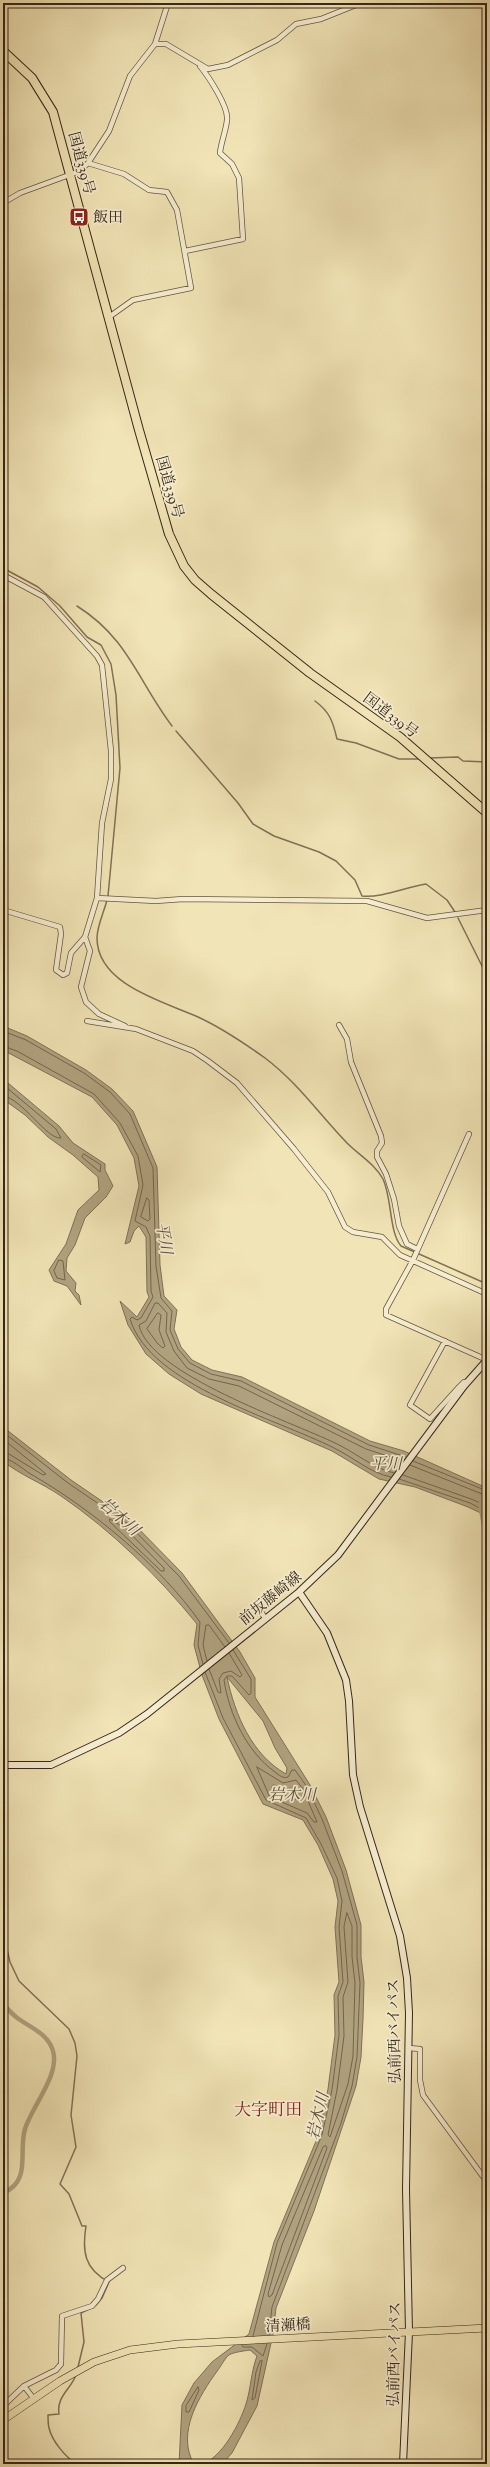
<svg xmlns="http://www.w3.org/2000/svg" width="490" height="2467" font-family="'Sorts Mill Goudy','Noto Serif JP',serif">
	<style>
		.water { fill: #b1a380; stroke: #807156; fill-rule: evenodd }
		.lines { fill: none; stroke-linecap: round; stroke-linejoin: round }
		.shore { stroke: #74644c; stroke-width: 1 }
		.stream { stroke: #807156; stroke-width: 1.5 }
		.canal { stroke: #b1a380; stroke-width: 4.5 }
		.river { stroke: #b1a380; stroke-width: 8 }
		.street-casing { stroke: #655640; stroke-width: 6 }
		.secondary-casing { stroke: #362618; stroke-width: 8 }
		.primary-casing { stroke: #362618; stroke-width: 8 }
		.highway-casing { stroke: #362618; stroke-width: 10 }
		.street { stroke: #f6edd0; stroke-width: 4.5 }
		.secondary { stroke: #f6edd0; stroke-width: 6 }
		.primary { stroke: #f1e4b6; stroke-width: 7 }
		.highway { stroke: #f1e4b6; stroke-width: 8 }
		.labels { text-anchor: middle; stroke-width: 3.5; stroke-linejoin: round; paint-order: stroke }
		.street-label { font-size: 15px; fill: #362618; stroke: #f6edd0 }
		.poi-label { font-size: 15px; fill: #362618; stroke: #f6edd0; text-anchor: start }
		.water-label { font-size: 16px; font-style: italic; fill: #5b4c37; stroke: #f6edd0 }
		.quarter-label { font-size: 17px; fill: #7a1f14; stroke: #f6edd0 }
	</style>
	<rect width="100%" height="100%" fill="#f1e4b6"/>
	<filter id="stains"><feTurbulence type="fractalNoise" baseFrequency=".005" numOctaves="4"/><feColorMatrix values="0 0 0 0 .2 0 0 0 0 .09 0 0 0 0 .02 0 0 0 .5 -.17"/></filter>
	<radialGradient id="worn" r=".72"><stop offset=".6" stop-color="#630" stop-opacity="0"/><stop offset="1" stop-color="#630" stop-opacity=".3"/></radialGradient>
	<path class="water" d="M3 1026 27 1036 86 1070 112 1089 133 1111 157 1167 160 1265 164 1296 177 1310 174 1329 181 1347 192 1360 212 1370 242 1377 370 1441 404 1451 487 1488V1516L468 1507 415 1487 379 1479 332 1451 201 1394 169 1374 146 1354 128 1325 120 1301 137 1317 149 1297 147 1292 146 1237 139 1226 134 1231 130 1242 125 1244 139 1186 134 1158 117 1125 92 1097 3 1050Z
		M8 1083 59 1126 73 1143 105 1164V1170L113 1186 106 1197 85 1218 75 1245 67 1258 66 1271 76 1283 75 1291 79 1295 81 1305 67 1286 54 1281 49 1270 66 1244 78 1210 99 1190 98 1177 73 1155 48 1137 25 1115 3 1099V1084Z
		M3 1427 71 1480 131 1521 182 1573 240 1652 255 1678V1697L310 1785 326 1817 346 1870 361 1925V1957L364 1982 363 2019 361 2057 356 2086 314 2211 276 2308 273 2334 257 2406 232 2453 222 2464H202C222 2458 240 2423 246 2404 251 2388 251 2372 257 2356L250 2350C244 2351 234 2352 229 2355 225 2358 221 2366 218 2370 199 2396 176 2433 194 2464H179L182 2405 194 2383 212 2362 249 2334 274 2242 319 2134 328 2089 335 2035 334 1995 339 1982 335 1927 338 1901 333 1879 318 1845 303 1820 263 1804 219 1719 202 1675 194 1645 197 1624C158 1576 112 1531 61 1496 42 1483 20 1475 3 1461ZM227 1677 263 1721 275 1748 287 1768 286 1774C252 1755 235 1715 227 1677Z"/>
	<g class="lines">
		<path class="shore" d="M3 1031 26 1040 84 1073 110 1092 130 1114 153 1168 156 1266 161 1298 172 1311 170 1330 178 1349 190 1363 211 1374 241 1381 369 1445 406 1457
			M3 1046 17 1051 94 1094 120 1123 138 1156 143 1185 135 1221 146 1227 150 1236 151 1291 153 1297 141 1318 137 1320 132 1317 130 1319C150 1385 277 1419 334 1448 353 1457 370 1473 391 1477
			M3 1088H7L56 1129 61 1138C47 1140 22 1098 3 1096
			M84 1154 101 1165 100 1172 82 1157Z
			M147 1198 149 1200 150 1219 148 1221 141 1217Z
			M59 1260 63 1261 65 1280 57 1278 54 1271Z
			M158 1313 161 1315 159 1330 165 1346 163 1348 158 1344 147 1329Z
			M3 1432 68 1483 128 1524 179 1576 229 1643
			M3 1439 46 1474 43 1475 9 1454 3 1453
			M3 1458C11 1459 22 1468 29 1473 90 1508 159 1564 200 1622L198 1645 203 1664
			M413 1461 487 1491
			M410 1465 487 1496
			M394 1473C372 1468 355 1452 335 1443 292 1422 149 1374 139 1325L146 1321 155 1303H158L167 1313 166 1332 174 1351 187 1368 209 1379 239 1386 366 1449 403 1461
			M403 1475 471 1499 487 1506
			M399 1479 470 1503 487 1512
			M110 1519 125 1528 164 1568V1571H161L110 1522Z
			M233 1650 251 1679V1693L249 1695 232 1676H227L224 1680C229 1714 247 1752 275 1772 279 1775 283 1779 288 1777L292 1770H295L307 1787 322 1819 342 1871 357 1925V1957L360 1983 357 2057 352 2086 341 2123 272 2307 269 2335
			M207 1661 203 1645 206 1625H209L225 1647
			M209 1669 218 1692 221 1693 219 1679 223 1673 231 1671 240 1677 242 1675 229 1653
			M205 1672 223 1718 266 1800 306 1818 321 1844 337 1878 342 1901 339 1927 343 1982 338 1996 339 2035 332 2090 322 2135 277 2243 253 2336
			M257 1767 283 1783 296 1780 303 1789 317 1822H314L307 1813 270 1797Z
			M274 1785 283 1789 294 1788 301 1801 275 1792 272 1787Z
			M347 1913 352 1926V1957L355 1983 353 2056 348 2084 330 2137 328 2135 337 2090 344 2036 343 1997 348 1982 344 1927Z
			M326 2146 327 2148 272 2295 269 2297 268 2294 282 2245 323 2147Z
			M242 2345 243 2347H252L263 2356 267 2344
			M262 2361 255 2398 252 2400 256 2372 260 2361Z
			M198 2387 199 2390 189 2412H186V2406Z"/>
		<path class="stream" d="M3 568 38 587 60 606 87 637 101 645 111 664 116 695 120 768 108 896
			M77 606C128 638 138 681 172 726
			M315 701C330 712 333 722 337 739L356 743 399 759H421
			M176 731 238 803 253 824 274 836 319 852 336 861 355 880 362 896C382 898 406 887 426 884L447 900 455 912
			M429 758 458 757 463 761 487 762
			M107 900C104 912 97 926 97 938 97 985 165 1002 198 1017 222 1028 244 1043 265 1058 297 1082 320 1115 347 1143 359 1155 375 1164 383 1179 392 1198 389 1232 401 1246L487 1284
			M458 918 487 976
			M3 1932 10 1962 19 1981 69 2029 75 2043 77 2056 71 2115 76 2147 60 2184 69 2194 82 2226H86C82 2251 84 2269 109 2282L102 2298 96 2305
			M78 2367 84 2342 81 2313 89 2309
			M76 2375C71 2389 56 2397 59 2414L48 2415C48 2419 48 2424 49 2428 52 2441 66 2458 77 2464
			M452 2461 454 2464"/>
		<path class="canal" d="M3 2004C7 2008 11 2013 16 2017 29 2027 48 2033 53 2051 60 2075 32 2106 25 2129 18 2152 32 2181 3 2193"/>
		<path class="river" d="M482 1505 487 1532"/>
		<g class="street-casing">
			<path id="street" d="M155 44H166L208 69 228 65 277 40 296 24 321 19 361 3
				M88 163 124 174 149 190 167 192 177 210 191 288 133 300 109 317
				M3 203 20 193 80 171 88 163 109 131 130 76 155 44 168 3
				M185 251 243 239 239 178 232 164 220 153C221 142 226 131 227 120 229 107 208 76 200 66
				M3 575 44 597 97 656 102 665 111 751V779L102 823 97 898 85 937 90 951 81 987 86 1002 99 1014 125 1026
				M97 898 156 901 183 899 367 901 427 918 487 910
				M3 910 60 927 61 934 56 970 63 975 67 973 71 953 85 937
				M87 1021 136 1029 193 1051 208 1061 237 1083 294 1149 328 1192 345 1227 353 1232 382 1237 400 1255 487 1294
				M339 1025 347 1039 351 1062 381 1136 382 1143 377 1151V1157L386 1174 394 1199 399 1226 407 1244 417 1249
				M469 1134 413 1260 386 1309V1315L487 1360
				M445 1341 410 1405 430 1419 459 1387 464 1382H467
				M259 1609 265 1618
				M409 2048 420 2049V2080L423 2095 487 2182
				M24 2386 34 2399
				M3 2406 24 2386 56 2370 61 2364 62 2316 92 2306 98 2299 107 2280 123 2268"/>
		</g>
		<g class="secondary-casing">
			<path id="secondary" d="M299 1592 327 1633 346 1680 349 1701 353 1775 360 1807 400 1936 407 1978 409 2013 406 2189 409 2332 403 2464
				M3 1765H51L119 1733 147 1714 299 1592 338 1555 464 1386 487 1360"/>
		</g>
		<g class="primary-casing">
			<path id="primary" d="M3 2420 60 2381 94 2362 130 2350 178 2344 487 2328"/>
		</g>
		<g class="highway-casing">
			<path id="highway" d="M3 51 32 78 53 112 139 430 169 534 184 566 195 580 211 594 310 673 400 737 487 813"/>
		</g>
		<use href="#street" class="street"/>
		<use href="#secondary" class="secondary"/>
		<use href="#primary" class="primary"/>
		<use href="#highway" class="highway"/>
	</g>
	<defs>
		<g id="bus-square" transform="scale(1)"><rect x="-9" y="-9" width="18" height="18" rx="4" fill="#8f2418" stroke="#f6edd0"/><path d="M-5-6H5V4H4V6H2V4H-2V6H-4V4H-5ZM-3.5-4V0h7V-4ZM-3.5 1.2v1.5H-2V1.2ZM2 1.2v1.5H3.5V1.2Z" fill="#fff"/></g>
	</defs>
	<g fill-rule="evenodd">
		<use href="#bus-square" x="79" y="217"/>
	</g>
	<g class="labels">
		<g class="street-label">
			<text transform="translate(82 163) rotate(75)" y="5">国道339号</text>
			<text transform="translate(170 487) rotate(74)" y="5">国道339号</text>
			<text transform="translate(391 715) rotate(37)" y="5">国道339号</text>
			<text transform="translate(270 1598) rotate(-39)" y="5">前坂藤崎線</text>
			<text transform="translate(394 2031) rotate(-91)" y="5">弘前西バイパス</text>
			<text transform="translate(288 2325) rotate(-3)" y="5">清瀬橋</text>
			<text transform="translate(394 2354) rotate(-89)" y="5">弘前西バイパス</text>
		</g>
		<g class="poi-label">
			<text x="93" y="222">飯田</text>
		</g>
		<g class="water-label">
			<text transform="translate(165 1238) rotate(81)" y="6">平川</text>
			<text x="386" y="1469">平川</text>
			<text transform="translate(120 1516) rotate(41)" y="6">岩木川</text>
			<text x="292" y="1800">岩木川</text>
			<text transform="translate(317 2116) rotate(-77)" y="6">岩木川</text>
		</g>
		<g class="quarter-label">
			<text x="268" y="2115">大字町田</text>
		</g>
	</g>
	<rect width="490" height="2467" fill="none" stroke="#f1e4b6" stroke-width="16"/>
	<rect x="4" y="4" width="482" height="2459" fill="none" stroke="#362618" stroke-width="2"/>
	<rect x="8" y="8" width="474" height="2451" fill="none" stroke="#362618"/>
	<rect width="100%" height="100%" filter="url(#stains)"/>
	<rect width="100%" height="100%" fill="url(#worn)"/>
</svg>
